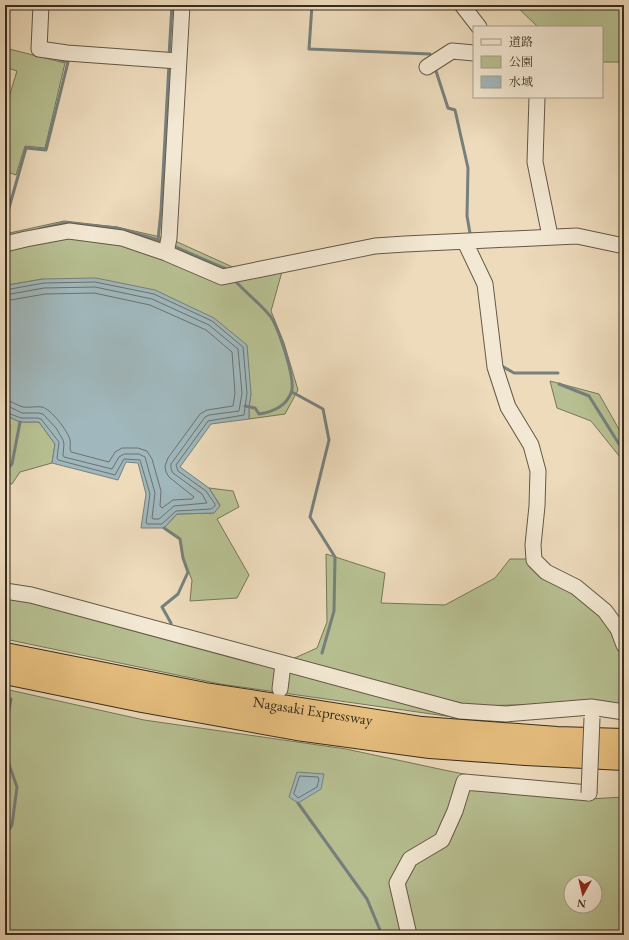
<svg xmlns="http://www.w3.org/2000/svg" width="629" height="940" font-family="'EB Garamond','Noto Serif JP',serif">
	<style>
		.green { fill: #b7c092; stroke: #777658; fill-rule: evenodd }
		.water { fill: #a0b8bd; stroke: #76807d }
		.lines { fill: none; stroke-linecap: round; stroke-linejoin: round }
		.shore { stroke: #6c726e; stroke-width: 1 }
		.stream { stroke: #76807d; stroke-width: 3 }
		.minor-casing { stroke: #645846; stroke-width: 17 }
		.highway-casing { stroke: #372c1e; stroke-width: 24 }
		.minor { stroke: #f3e8d3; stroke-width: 15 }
		.highway { stroke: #e6be7e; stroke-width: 22 }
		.minor-bridge-casing { stroke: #645846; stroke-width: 17; stroke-linecap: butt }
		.minor-bridge { stroke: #f3e8d3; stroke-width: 15 }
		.labels { text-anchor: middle; stroke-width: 4; stroke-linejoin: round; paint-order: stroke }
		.street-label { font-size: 15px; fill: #372c1e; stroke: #f3e8d3 }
	</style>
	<rect width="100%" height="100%" fill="#eddbbc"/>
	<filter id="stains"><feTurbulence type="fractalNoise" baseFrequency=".005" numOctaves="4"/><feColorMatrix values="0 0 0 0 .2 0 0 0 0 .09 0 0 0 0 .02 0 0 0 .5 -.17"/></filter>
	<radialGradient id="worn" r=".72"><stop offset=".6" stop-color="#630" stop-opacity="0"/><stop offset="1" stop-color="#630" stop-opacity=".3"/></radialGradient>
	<path class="green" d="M515 5H624V62H602V27H538Z
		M9 49 65 63 45 148 25 146 16 175 5 171V107H6L17 71 5 67Z
		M64 221 117 227 173 240 237 269 283 268 271 311 284 343 298 390 285 414 249 419V407L251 394 43 279 8 285 5 287V234Z
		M550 381 599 394 624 438V462L591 421 557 408Z
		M5 415 20 422H39L55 444 52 463 20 472 12 484H5V459L8 456 10 425 5 423Z
		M209 488 233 491 239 507 217 519 249 575 237 598 190 601 192 580 183 558 180 539 164 528 177 514 214 513 220 505Z
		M326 554 385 573 381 603 445 605 495 578 510 559H530L577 591 614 629 624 645V708L589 703 473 706 288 661 317 648 327 622Z
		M5 598 28 602 460 718 220 684 5 639Z
		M5 689 144 720 346 749 444 770 589 799 624 797V935H5ZM571 882H595V906H571Z"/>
	<path class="water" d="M96 278 155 290 214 318 247 345 251 394 249 407V419L211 424 180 467 209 488 220 506 214 513 177 514 164 528H141L146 494 138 463 126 462 118 480 52 463 55 444 39 422H20L5 415V287L8 285 43 279Z
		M297 772 324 774 321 789 298 803 289 797Z"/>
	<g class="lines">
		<path class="shore" d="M5 290 44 283 95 282 154 294 212 321 243 347 247 393 244 415 208 421 176 465 178 471 206 491 215 504V506L211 509 176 511 162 524H148L146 523 150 494 140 460 124 459 115 475 58 460 57 458 59 442 41 419 38 418H21L5 412
			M5 295 44 288 95 287 152 299 209 325 238 349 242 393 239 411 209 415 205 417 171 464V469L173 473 202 494 207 503 174 506 159 519H153L152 518 155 493 145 457 139 454H124L119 457 112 469 64 457 63 455 64 444 63 440 56 428 43 414 38 413H22L10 407 5 406
			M5 301 45 294 94 293 150 305 206 330 232 352 235 393 233 406 207 410 200 414 168 458 165 466 166 472 169 477 194 497 192 499 173 500 162 508 160 506 161 491 152 459 147 451 138 448H122L115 452 109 462 71 452C69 448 71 444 70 440 68 431 51 409 42 407 36 406 29 408 23 407 16 405 12 401 5 400
			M300 776 318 777 319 780 317 787 298 798 294 794Z"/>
		<path class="stream" d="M312 5 309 49 430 54
			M169 56 172 5
			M435 68 448 108 455 110 468 168 467 216 470 233
			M5 222 26 148 46 150 68 62 55 58
			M40 229 65 223 117 228 158 240
			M164 242 158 240 161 211 169 64
			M173 246 226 269
			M233 279C241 287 249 295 258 303 262 307 267 312 271 317 278 328 297 381 291 393 286 406 272 412 259 414L255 408 245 406
			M500 365 514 373H558
			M559 384 589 396 619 444 624 448
			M292 392 323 409 329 440 310 517 335 557 334 611 322 653
			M5 471 12 464 20 422
			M164 528 180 539 183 558 188 572 178 594 162 607 171 623
			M5 734 11 699
			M5 753 17 787 12 825 5 836
			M298 803 367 899 382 935"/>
		<g class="minor-casing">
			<path id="minor" d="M41 5 39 49 67 53 178 61
				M462 5 479 27
				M427 67 452 51 474 53
				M537 97 535 162 550 236
				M465 242 485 284 495 367 508 407 531 445 538 471 537 506 533 545 534 560 546 572 576 587 605 611 618 629 624 645
				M5 244 26 239 69 231 122 238 166 253 222 277 375 246 405 244 577 236 624 246
				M166 253 169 238 182 5
				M5 591 31 595 460 711 506 714 591 707 624 712
				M280 689 283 664
				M409 935 397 883 410 859 442 840 455 811 464 782 589 793"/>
		</g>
		<g class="highway-casing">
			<g id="highway">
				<path id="s1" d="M5 654 205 694 422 728 557 738 624 740"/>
				<path d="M5 673 142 701 297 729 430 747 526 754 624 759"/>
			</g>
		</g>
		<use href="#minor" class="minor"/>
		<use href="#highway" class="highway"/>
		<g class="minor-bridge-casing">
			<path id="minor-bridge" d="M589 793 592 718"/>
		</g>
		<use href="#minor-bridge" class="minor-bridge"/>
	</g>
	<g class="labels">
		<g class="street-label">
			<text dy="5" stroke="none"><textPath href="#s1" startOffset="313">Nagasaki Expressway</textPath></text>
		</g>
	</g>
	<rect width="629" height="940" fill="none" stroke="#eddbbc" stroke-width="20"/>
	<rect x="6" y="6" width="617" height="928" fill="none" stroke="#372c1e" stroke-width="2"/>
	<rect x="10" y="10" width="609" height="920" fill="none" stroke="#372c1e"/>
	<rect x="473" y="26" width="130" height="72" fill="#f3e8d3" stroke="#a89d8b"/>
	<rect x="481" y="39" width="20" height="6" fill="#f3e8d3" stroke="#a89d8b"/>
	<text x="509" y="46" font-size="12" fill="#372c1e">道路</text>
	<rect x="481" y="56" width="20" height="12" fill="#b7c092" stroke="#a89d8b"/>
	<text x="509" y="66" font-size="12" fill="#372c1e">公園</text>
	<rect x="481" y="76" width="20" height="12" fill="#a0b8bd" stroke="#a89d8b"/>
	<text x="509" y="86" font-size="12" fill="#372c1e">水域</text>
	<g transform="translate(583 894) rotate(188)"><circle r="19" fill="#f3e8d3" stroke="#a89d8b"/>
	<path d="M0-3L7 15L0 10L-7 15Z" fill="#8f2418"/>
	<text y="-6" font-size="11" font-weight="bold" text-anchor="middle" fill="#372c1e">N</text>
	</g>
	<rect width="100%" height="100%" filter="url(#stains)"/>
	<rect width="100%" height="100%" fill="url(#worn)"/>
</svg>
